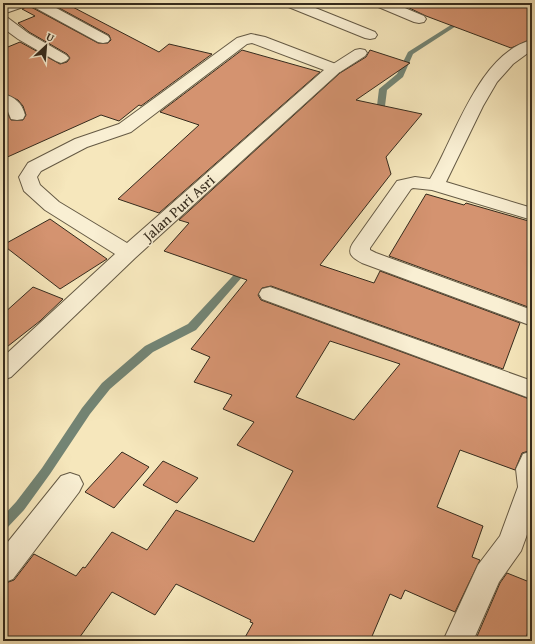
<svg xmlns="http://www.w3.org/2000/svg" width="535" height="644" font-family="'Gentium Book Plus',serif">
	<style>
		.lines { fill: none; stroke-linecap: round; stroke-linejoin: round }
		.stream { fill: #738474; fill-rule: evenodd }
		.building { fill: #d49370; stroke: #352b1d; fill-rule: evenodd }
		.service-casing { stroke: #655a45; stroke-width: 2 }
		.minor-casing { stroke: #655a45; stroke-width: 2 }
		.service { fill: #f9efd3; fill-rule: evenodd }
		.minor { fill: #f9efd3; fill-rule: evenodd }
		.labels { text-anchor: middle; stroke-width: 3; stroke-linejoin: round; paint-order: stroke }
		.street-label { font-size: 15px; fill: #352b1d; stroke: #f9efd3 }
	</style>
	<rect width="100%" height="100%" fill="#f6e7bc"/>
	<filter id="stains"><feTurbulence type="fractalNoise" baseFrequency=".005" numOctaves="4"/><feColorMatrix values="0 0 0 0 .2 0 0 0 0 .09 0 0 0 0 .02 0 0 0 .5 -.17"/></filter>
	<radialGradient id="worn" r=".72"><stop offset=".6" stop-color="#630" stop-opacity="0"/><stop offset="1" stop-color="#630" stop-opacity=".3"/></radialGradient>
	<g class="lines">
		<path class="stream" d="M462 18 467 19 413 54 403 77 387 90 384 114 381 120H375L374 118 376 114 379 89 397 74 408 52Z
			M247 263 250 264 252 266 250 268 196 330 153 352 110 389 90 414 50 474 24 510 7 528 3 529V516L16 502 42 468 82 408 102 383 145 346 188 324 244 264Z"/>
	</g>
	<path class="building" d="M50 3H65L159 52 169 44 212 54 141 106 139 105 119 121 101 115 3 159V108L6 110 11 120H23L26 115 23 106 18 100 3 93V49L20 42 60 64 67 62 70 58 67 54 29 32 18 23 35 16 22 9 26 7 29 4 31 7 98 43H108L111 40 109 35Z
		M399 3H520L532 7V39L511 48 426 16Z
		M242 50 320 72 159 213 118 199 199 125 160 112Z
		M370 50 410 63 356 100 422 114 386 157 391 174 320 265 374 283 380 271 520 323 503 369 271 286 262 288 258 295 261 300 532 400V450L522 453 515 470 460 450 437 507 483 526 472 557 480 560 455 612 405 590 401 599 390 594 370 641H243L253 623 250 622 251 620 176 584 155 615 112 592 77 641H3V584L14 580 34 554 76 576 83 567 85 568 112 532 147 550 176 510 254 542 293 471 237 445 254 422 223 409 232 395 194 382 210 357 191 349 247 280 164 251 189 223 179 220 340 73 366 57ZM330 341 400 364 354 420 296 397Z
		M426 194 464 205 466 203 532 222V298L528 307 389 256Z
		M50 219 107 259 60 289 3 245Z
		M33 287 63 299 40 321 3 350V314Z
		M122 452 149 467 114 508 85 492Z
		M163 461 198 478 177 503 143 485Z
		M507 573 532 583V619L525 641H475L500 583Z"/>
	<g class="lines">
		<g class="service-casing">
			<path id="service" d="M360 49 365 50 367 53 365 56 340 72H330L328 69 330 66 355 50Z"/>
		</g>
		<g class="minor-casing">
			<path id="minor" d="M8 3H28L26 6 3 14V5Z
				M30 3H47L108 36 110 39 108 42 103 43 98 42 32 6Z
				M284 3H303L375 32 377 35 375 38 370 39 365 38 286 6Z
				M374 3H393L424 16 426 19 424 22 419 23 414 22 376 6Z
				M3 17 8 18 28 33 66 55 69 58 66 61 61 63 56 61 18 39 3 28Z
				M251 34 265 37 341 66 343 69 135 258 11 377 3 380V357L115 254 45 210 24 191 19 177 28 163 75 139 119 124 237 38ZM252 43 324 70 127 243 59 202 40 185 37 177 41 171 87 147 131 132 247 44Z
				M532 40V50L513 64 497 82 483 106 446 182 532 208V220L432 190 413 188 411 189 370 248V250L376 253 532 310V326L362 263C353 258 346 254 353 243L397 181 415 177 430 179C455 137 479 53 532 40Z
				M3 94C15 97 22 103 25 115L23 119 17 120 11 119 7 109 3 106Z
				M270 287 532 381V399L262 299 259 294 262 289Z
				M532 451V521L521 551 499 582 473 641H443L478 565 500 536 518 487 516 469 523 454Z
				M70 473 79 476 83 484 79 492 13 579 3 583V548L61 476Z"/>
		</g>
		<use href="#service" class="service"/>
		<use href="#minor" class="minor"/>
	</g>
	<g class="labels">
		<g class="street-label">
			<text transform="translate(179 208) rotate(-42)" y="5">Jalan Puri Asri</text>
		</g>
	</g>
	<rect width="535" height="644" fill="none" stroke="#f6e7bc" stroke-width="16"/>
	<rect x="4" y="4" width="527" height="636" fill="none" stroke="#352b1d" stroke-width="2"/>
	<rect x="8" y="8" width="519" height="628" fill="none" stroke="#352b1d"/>
	<g transform="translate(46 46) rotate(26)" stroke="#f9efd3" stroke-width="3" paint-order="stroke">
	<path d="M0-3L7 15L0 10L-7 15Z" fill="#352b1d"/>
	<text y="-6" font-size="11" font-weight="bold" text-anchor="middle" fill="#352b1d">U</text>
	</g>
	<rect width="100%" height="100%" filter="url(#stains)"/>
	<rect width="100%" height="100%" fill="url(#worn)"/>
</svg>
